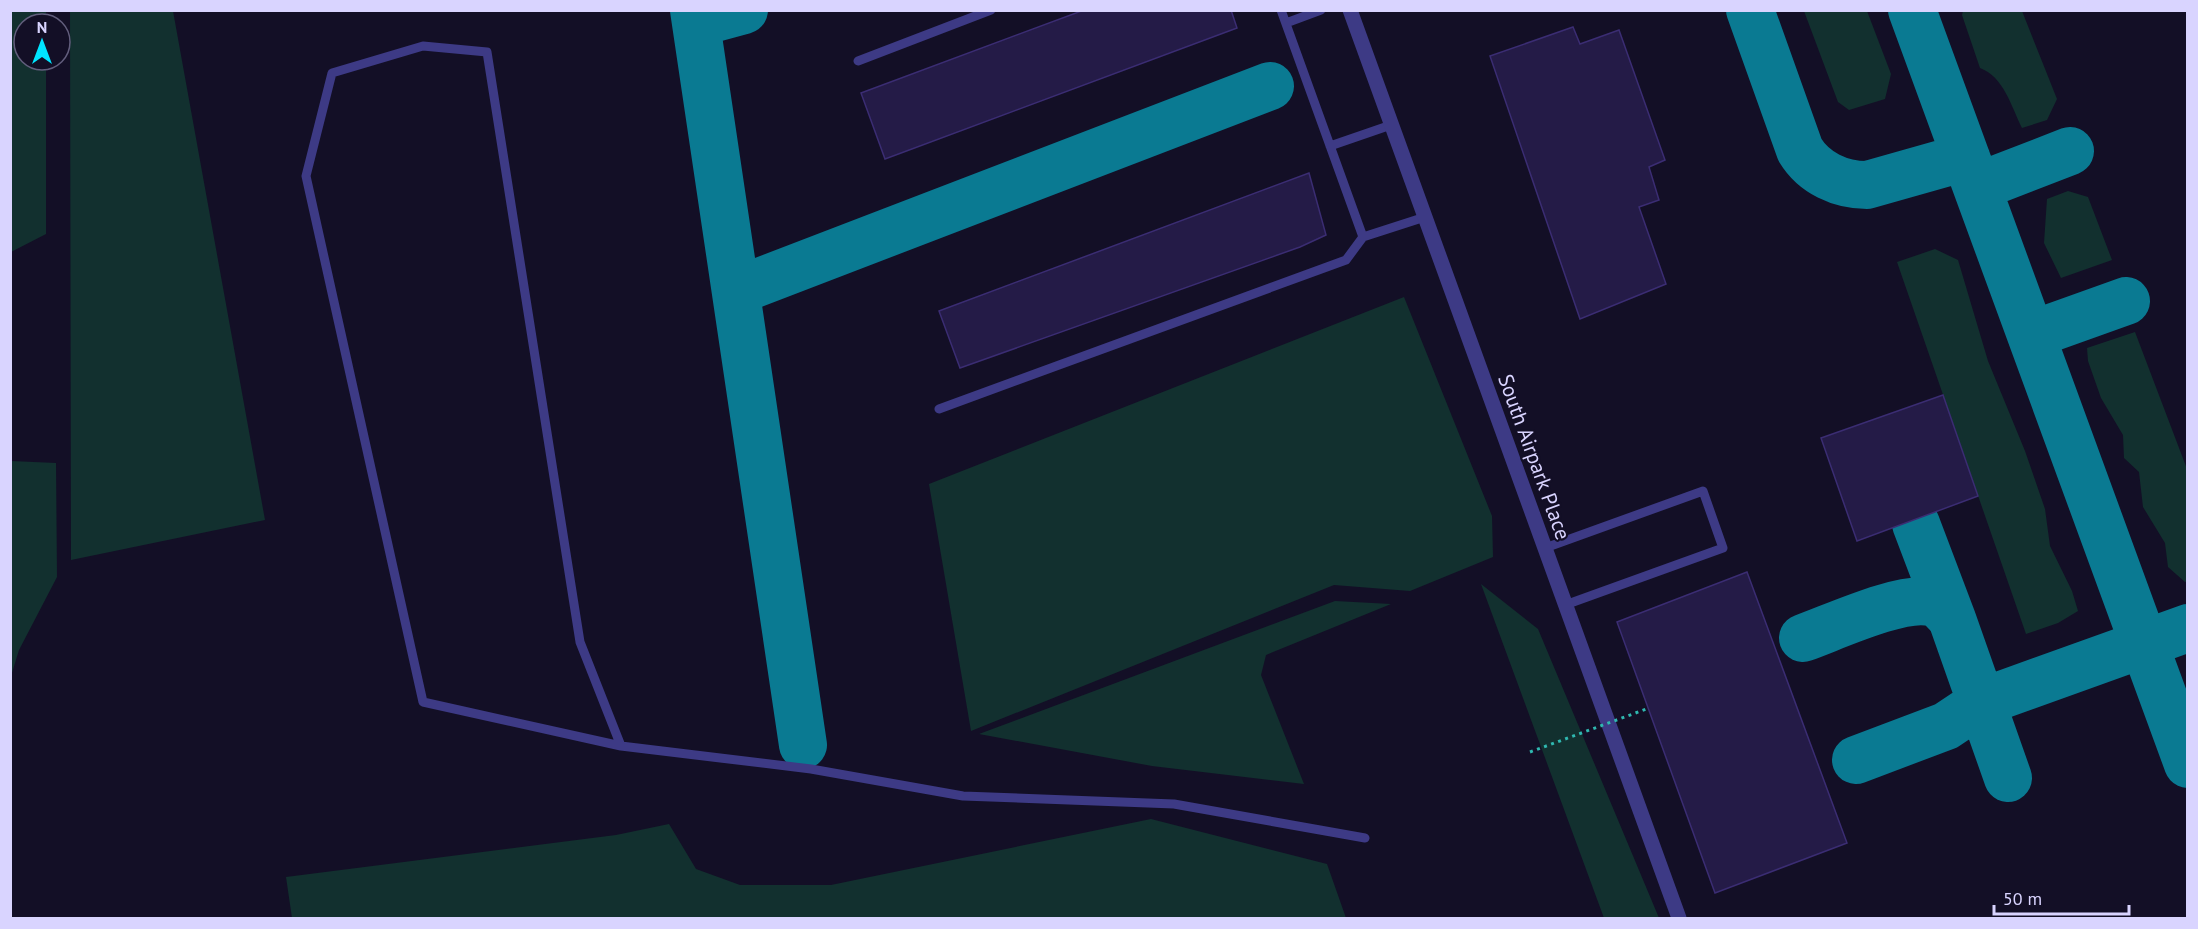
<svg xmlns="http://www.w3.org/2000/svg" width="2198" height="929" font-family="'PT Sans',sans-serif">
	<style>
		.green { fill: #12302f }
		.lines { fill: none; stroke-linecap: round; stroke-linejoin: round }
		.taxiway { stroke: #0a7a92; stroke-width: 48 }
		.building { fill: #241b47; stroke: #3b2d73; stroke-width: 1.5 }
		.service { stroke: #3d3a85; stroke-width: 9 }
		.minor { stroke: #3d3a85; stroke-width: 15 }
		.path-bridge { stroke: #2fb8b0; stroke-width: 3; stroke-dasharray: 3 4.5; stroke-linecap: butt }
		.labels { text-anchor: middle; stroke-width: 4.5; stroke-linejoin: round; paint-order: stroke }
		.street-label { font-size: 21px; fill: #d9d4ff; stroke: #130f26 }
	</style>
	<rect width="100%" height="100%" fill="#130f26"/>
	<path class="green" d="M11 10 46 11V24H24V60H46V234L11 252Z
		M70 11H173L265 520 71 560Z
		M1804 11H1867L1891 74 1885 99 1849 110 1838 102Z
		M1963 11H2022L2057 99 2047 120 2022 128C2011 106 2004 77 1980 68L1962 15Z
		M2068 191 2088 197 2112 260 2061 278 2044 243 2047 199Z
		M1935 249 1958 260 1988 361 2025 451 2045 509 2050 546 2072 591 2078 611 2058 623 2026 634 1897 262Z
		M1404 297 1492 516 1493 557 1410 591 1334 585 971 731 929 484Z
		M2135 332 2187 469 2188 581 2185 582 2168 567 2165 543 2143 507 2139 472 2124 458 2123 435 2101 398 2088 361 2087 348Z
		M11 461 56 463 57 577 19 650 11 676Z
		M1481 584 1538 629 1659 918H1604Z
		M1335 601 1391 604 1266 655 1261 675 1304 784 1152 766 979 734Z
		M1151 819 1327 864 1346 918H292L286 877 616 835 669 824 696 869 740 885H831Z"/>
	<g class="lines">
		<path class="taxiway" d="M694 10 803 745
			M1750 10 1800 150C1814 173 1840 185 1867 185L1966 157
			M1912 10 2188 764
			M696 23 744 10
			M1977 187 2070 151
			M736 291 1270 86
			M2031 335 2126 301
			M1916 524 1952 619 2008 778
			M1803 638C1834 627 1900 596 1930 602 1940 604 1946 612 1952 619
			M1856 760 1946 726 1982 702 2188 628"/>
	</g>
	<path class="building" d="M1084 10H1231L1237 28 885 159 861 93Z
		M1573 27 1580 44 1619 30 1665 160 1649 167 1659 200 1639 207 1666 284 1580 319 1490 56Z
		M1309 173 1326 235 1300 247 960 368 939 311Z
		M1943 395 1978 496 1857 541 1821 438Z
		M1747 572 1847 843 1715 893 1617 622Z"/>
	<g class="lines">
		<path class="service" d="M1286 23 1321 10
			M858 61 991 10
			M1330 146 1391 125
			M1363 237 1425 217
			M939 409 1346 260 1363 237 1281 10
			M1545 548 1703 491 1723 548 1565 605
			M621 746 423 702 306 176 332 73 423 46 487 52 580 642 621 746 811 769 963 796 1174 804 1365 838"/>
		<path class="minor" d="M1350 10 1679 918"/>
		<path class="path-bridge" d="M1530 752 1649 708"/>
	</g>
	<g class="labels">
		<g class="street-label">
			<text transform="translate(1534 457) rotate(70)" y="7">South Airpark Place</text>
		</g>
	</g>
	<rect width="2198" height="929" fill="none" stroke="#d9d4ff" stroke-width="24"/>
	<g transform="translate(42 42)"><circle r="28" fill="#130f26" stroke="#625e7d" stroke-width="1.5"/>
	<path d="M0-4.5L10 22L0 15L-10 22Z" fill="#00e5ff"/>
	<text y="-9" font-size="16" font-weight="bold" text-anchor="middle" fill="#d9d4ff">N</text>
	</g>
	<path d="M1994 905v9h135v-9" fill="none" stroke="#d9d4ff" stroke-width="3"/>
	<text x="2003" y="905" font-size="18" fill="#d9d4ff" stroke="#130f26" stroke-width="4.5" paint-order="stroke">50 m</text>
</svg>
